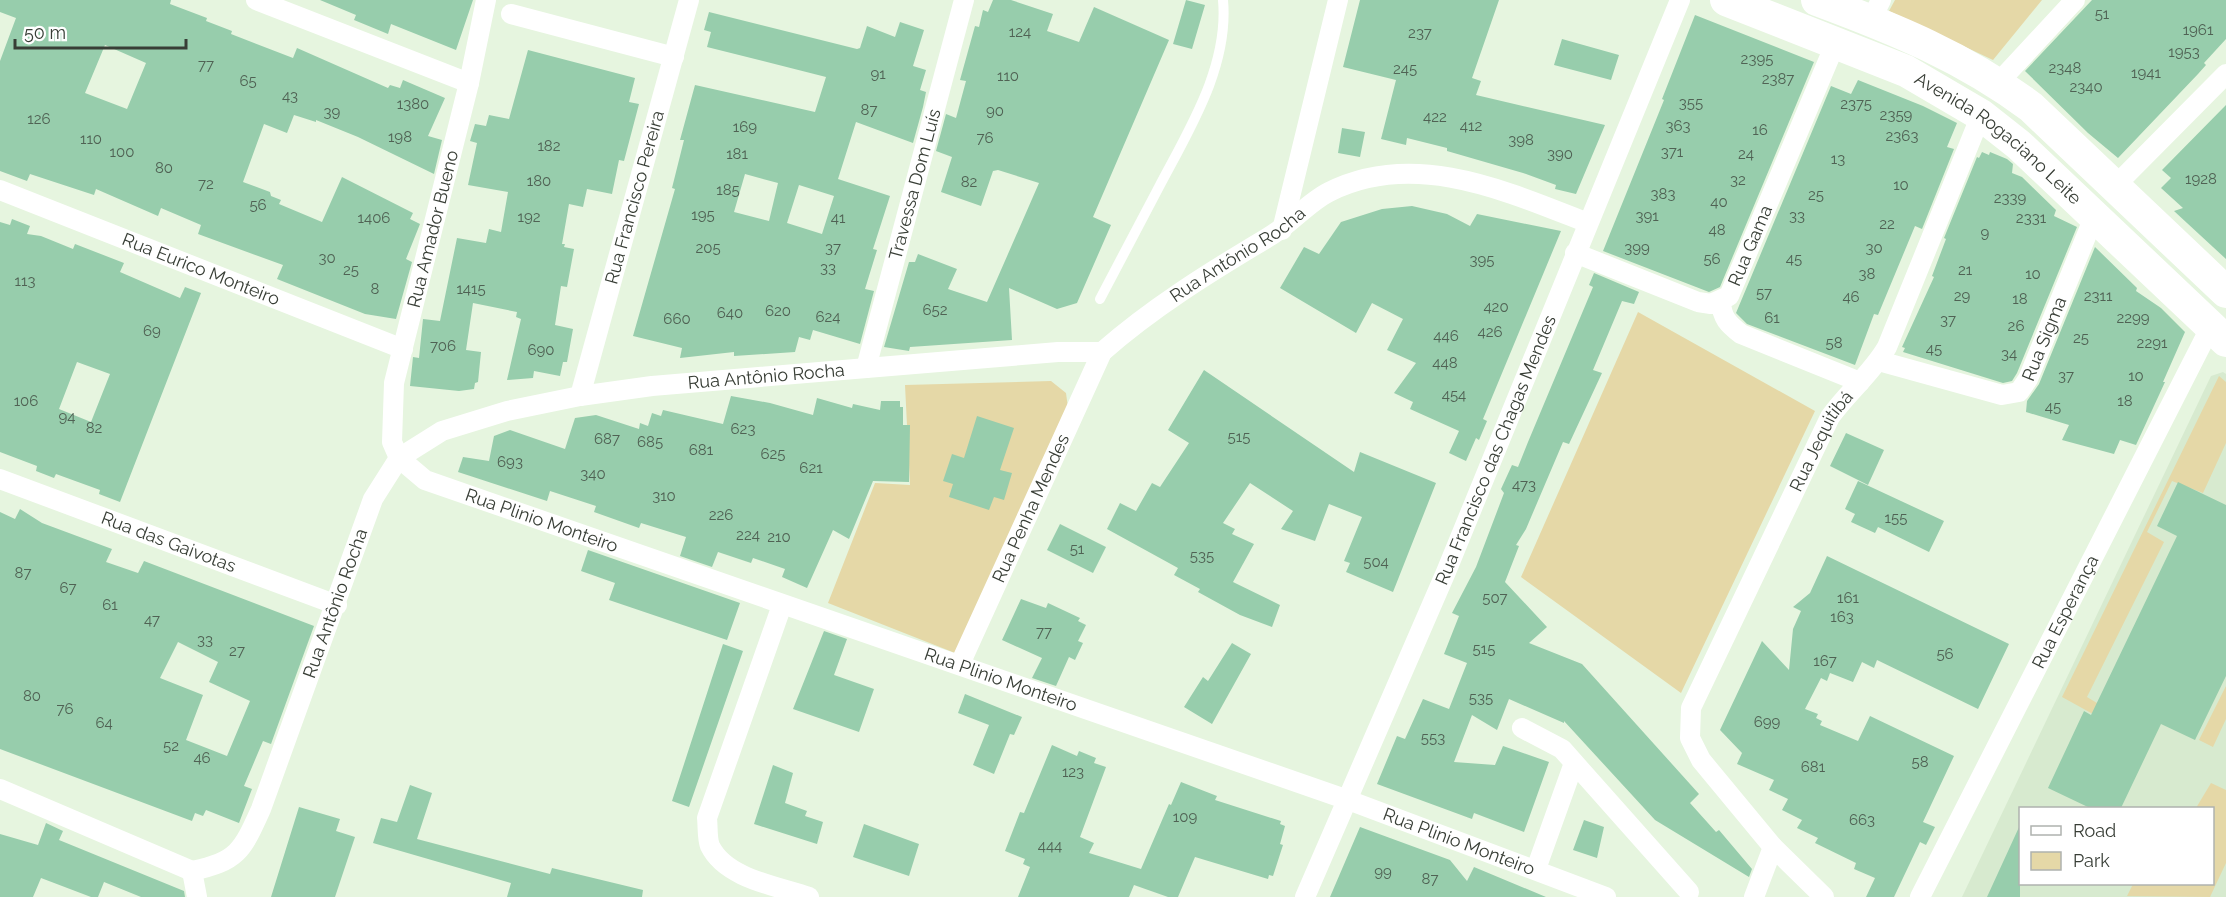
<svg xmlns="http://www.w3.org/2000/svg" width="2226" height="897" font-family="Raleway,sans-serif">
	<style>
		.built { fill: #d7eacf; fill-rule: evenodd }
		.green { fill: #e5d8a7 }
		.building { fill: #97cdac; fill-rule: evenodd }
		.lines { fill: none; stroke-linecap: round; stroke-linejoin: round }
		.lane { stroke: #fff; stroke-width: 10 }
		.street { stroke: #fff; stroke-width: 20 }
		.primary { stroke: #fff; stroke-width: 32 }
		.labels { text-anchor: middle; stroke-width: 6; stroke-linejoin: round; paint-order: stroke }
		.number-label { font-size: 15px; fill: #506254 }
		.street-label { font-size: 18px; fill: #383e36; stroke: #fff }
	</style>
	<rect width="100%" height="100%" fill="#e6f5df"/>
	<path class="built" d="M2223 372 2226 374V897H1962L2211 376ZM2020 808H2212V884H2020Z"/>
	<path class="green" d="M1895 0H2042L1993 60 1889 11Z
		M1638 312 1815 411 1681 693 1521 577Z
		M2219 376 2226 382V443L2203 493 2172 481 2147 532 2164 542 2087 697 2117 715 2111 724 2062 697Z
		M1051 381 1066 393 1068 408 955 653 828 603 875 483 910 485 905 385Z
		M2226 686V719L2213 747 2199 740Z
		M2211 783 2226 790V863L2210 897 2127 896 2133 884H2212V808H2196Z"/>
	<path class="building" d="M0 0H171L170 4 207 18 206 21 232 31 231 34 293 58 297 48 388 88 390 85 400 88 403 80 445 98 428 136 442 140 434 174 358 137 316 120V122L294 115 287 133 264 124 243 182 270 192 271 196 281 200 279 204 322 222 342 177 413 213 410 219 420 224 406 259 412 262 396 319 365 314 277 279 283 265 198 234 201 225 161 208 158 216 96 189 94 195 30 174 27 181 0 171V61L16 18 0 12ZM105 45 146 63 127 109 85 93Z
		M320 0H473L456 50 391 24 388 34 354 20 356 15Z
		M993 0H1011L1053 14 1047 31 1079 42 1094 7 1169 40 1093 217 1111 225 1077 303 1057 309 1009 288 1012 340 910 347 909 351 884 347 909 262H915L918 254 957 269 948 289 987 302 1039 183 998 170 993 171 981 206 941 192 952 157 936 151 946 114 956 118 966 81 960 80 975 26 979 27 983 10 988 12Z
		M1186 0 1205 5 1192 49 1173 44Z
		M1360 0H1499L1472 78 1481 81 1476 95 1605 125 1576 194 1555 189 1556 185 1523 173 1447 151V148L1407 138 1406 145 1381 139 1396 80 1343 67Z
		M2092 0H2226V39L2204 63 2206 65 2198 74 2118 158 2088 133 2025 71Z
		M709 12 857 49 860 48 867 26 895 37 900 22 924 30 913 66 926 70 920 90 926 92 923 107 913 143 856 122 838 179 890 196 873 249 877 250 865 289 874 291 860 344 813 330 810 340 799 337 795 352 734 356V352L680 358 682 348 633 336 675 189 672 188 684 140H680L695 85 815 112 826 77 707 47 711 32 704 30ZM745 174 778 183 769 221 734 212ZM799 185 834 196 822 234 787 223Z
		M1695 15 1814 62 1720 287 1709 292 1603 251 1664 100 1662 99Z
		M1562 39 1619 55 1611 80 1554 65Z
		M528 50 635 78 629 102 639 104 624 161 619 160 612 194 587 189 583 207 569 204 562 244H565L564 247 574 249 567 287 561 286 555 325 573 329 567 362H563L560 376 534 371 533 378 507 380 521 319 516 317 517 312 473 303 466 350 481 352 478 382 475 383 474 389 459 391 410 386 413 357 419 358 423 319 440 321 457 238 486 243 489 229 501 232 508 192 468 185 477 143 470 141 475 124 486 126 489 115 509 119Z
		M1858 80 1923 106 1957 123 1947 147 1954 149 1922 229 1915 226 1878 315 1874 314 1855 365 1747 324 1736 313 1831 86 1851 94Z
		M2226 105V259L2174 211 2183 208 2161 188 2171 178 2162 170Z
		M1342 128 1365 132 1360 157 1338 153Z
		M1982 152 1989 155 1990 152 2007 159 2013 164 2012 173 2022 177 2056 210 2054 216 2077 227 2017 373 2012 381 2003 383 1903 352 1905 348 1902 347 1934 277 1932 276 1946 239 1944 238 1977 157 1979 158Z
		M1412 206 1447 214 1470 226 1477 214 1561 231 1483 419 1487 421 1479 440 1476 438 1466 461 1449 453 1459 431 1410 409 1413 402 1394 393 1416 363 1387 350 1403 319 1372 303 1356 333 1280 288 1304 247 1319 254 1341 222 1382 209Z
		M12 219 30 226 27 234 41 236 73 249 75 244 124 263 120 272 180 298 185 287 201 293 120 502 99 494 100 490 56 474 54 478 36 471 37 466 0 452V222L10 225ZM77 362 110 374 91 422 59 409Z
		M2095 247 2137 288 2136 291 2161 308 2185 332 2163 382H2165L2136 445 2120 440 2114 454 2062 440 2069 425 2026 412 2027 401 2039 384Z
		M1594 273 1639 292 1634 304 1622 301 1593 370 1602 373 1569 444 1563 442 1526 529 1516 545 1519 546 1505 582 1547 627 1529 643 1582 664 1699 794 1690 803 1716 832 1719 830 1752 869 1749 877 1655 820 1564 721V723L1509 699 1497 730 1472 715 1454 762 1495 765 1503 746 1549 762 1524 832 1474 813 1472 819 1377 784 1397 736 1405 739 1423 699 1449 709 1467 663 1444 654 1459 616 1452 613 1476 567 1504 493 1501 489 1512 465 1518 467 1528 442 1593 287 1589 285Z
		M1204 370 1354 472 1360 452 1436 483 1393 592 1346 572 1350 563 1344 561 1362 517 1329 504 1315 541 1281 529 1293 511 1250 483 1223 523 1235 529 1232 534 1254 544 1233 582 1280 605 1272 627 1240 615 1198 592 1200 589 1174 575 1178 568 1107 529 1120 503 1136 511 1152 483 1160 487 1189 443 1168 430Z
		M731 396 770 403 813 415 817 398 852 408 853 404 880 410 881 401H900V407H903V425H910L909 482 873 481 849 539 833 530 807 588 782 577 785 569 753 558 751 563 718 552 712 567 680 556 686 537 641 523 639 528 594 512 596 506 550 491 547 501 458 472 463 457 489 461 494 436 510 430 565 449 575 418 596 415 639 429 640 423 648 426 652 413 661 416 663 410 723 424Z
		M977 416 1014 428 1000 470 1012 473 1004 500 994 497 989 510 949 497 953 484 943 481 952 454 964 458Z
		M1846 433 1884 450 1868 485 1830 466Z
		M1858 481 1944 521 1929 552 1878 527 1875 533 1851 522 1855 514 1845 509Z
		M2178 482 2226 505V676L2195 740 2161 724 2121 808H2090L2048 788 2084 711 2091 715 2177 536 2157 526Z
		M20 509 42 523 112 549 106 562 138 573 144 561 314 626 271 744 263 741 244 786 252 789 239 823 206 810 203 816 195 813 192 821 0 749V512L15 519ZM178 642 218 662 209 682 250 701 227 756 186 740 203 695 160 678Z
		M1060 524 1106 547 1093 573 1047 550Z
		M588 550 740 603 727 640 609 600 615 583 581 571Z
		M1827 556 2009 644 1978 709 1877 660 1874 668 1862 662 1853 682 1830 673 1827 681 1821 678 1805 709 1818 714 1816 718 1822 721 1820 725 1858 741 1870 716 1954 756 1923 822 1935 827 1926 845 1920 842 1894 897H1866L1875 878 1854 869 1856 863 1815 843 1818 838 1797 828 1802 820 1782 810 1788 799 1769 790 1774 780 1737 764 1742 753 1720 730 1762 641 1789 670 1793 629 1801 611 1793 607 1810 593Z
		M1021 599 1046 608 1048 603 1080 618 1078 621 1086 625 1078 641 1083 643 1075 660 1069 657 1056 686 1032 678 1042 658 1002 640Z
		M824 631 847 639 834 675 874 689 859 732 793 709Z
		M1232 643 1251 654 1212 724 1184 707 1203 677 1208 681Z
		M723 644 743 651 689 807 672 801Z
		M965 694 1022 717 1014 735 1010 734 994 774 973 765 989 725 958 713Z
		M1052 745 1077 756 1079 751 1096 758 1094 763 1106 767 1080 837 1094 843 1089 853 1141 869 1169 804 1171 805 1181 782 1217 796 1215 800 1281 821 1280 824 1285 826 1280 844 1283 845 1273 876 1269 875 1268 879 1195 857 1178 897H1168L1134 885 1129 897H1018L1030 867 1023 864 1025 859 1005 851 1020 812 1024 813Z
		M773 765 793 773 785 803 807 811 805 816 823 822 817 844 754 824Z
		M410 785 432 793 417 839 550 874 552 868 643 890 642 897H507L511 883 373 843 381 818 397 822Z
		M299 807 340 819 336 831 355 837 335 897H271Z
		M1584 820 1604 827 1597 858 1573 850Z
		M46 823 63 831 59 840 184 891 185 897H141L104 882 98 897H91L41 878 33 897H0V834L38 845Z
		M864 824 919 844 909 876 853 857Z
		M2020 825V897H1987Z
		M1360 827 1450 860 1467 881 1474 867 1546 897H1330Z"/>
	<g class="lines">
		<path class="lane" d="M1100 299C1120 261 1140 223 1160 185 1190 128 1229 66 1223 0"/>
		<g class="street">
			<path d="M256 0 469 83"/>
			<path id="s1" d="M486 0 469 83 394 383 392 442 399 458 425 480 1348 800 1606 897"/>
			<path d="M511 14 674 57"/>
			<path d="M1871 20 1881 0"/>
			<path d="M1998 83 2075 0"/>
			<path d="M2114 187 2226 74"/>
			<path id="s2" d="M0 190 403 349"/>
			<path d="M1282 230 1338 0"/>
			<path id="s3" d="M1575 253 1698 302 1711 304 1729 296 1836 42"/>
			<path d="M1721 302C1722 318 1728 324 1741 334L1860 382"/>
			<path id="s4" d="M1879 361 2002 395 2019 392 2028 379 2094 217"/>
			<path id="s5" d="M866 368 964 0"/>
			<path id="s6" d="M580 396 689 0"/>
			<path id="s7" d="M0 479 337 605"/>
			<path d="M782 605 707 818C708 827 707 839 710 846 726 879 778 886 809 897"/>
			<path id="s8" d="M960 664 1102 352"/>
			<path d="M1522 728 1562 749 1689 892"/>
			<path d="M0 789 192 871"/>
			<path d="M1536 869 1574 763"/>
			<path id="s9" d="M197 897 192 871C238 861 242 851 261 809L373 499 399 458 442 431 507 411 580 396 652 386 1058 352H1102C1152 308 1210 272 1267 238 1289 226 1307 203 1329 192 1414 149 1506 191 1588 223"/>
			<path id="s10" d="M1305 897 1446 572 1680 0"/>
			<path d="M1754 897 1773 847"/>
			<path id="s11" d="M1824 897 1773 847 1701 760 1690 738 1691 708 1830 417C1848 392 1872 373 1887 347L1981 115"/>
			<path id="s12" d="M1920 897 2211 326"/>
		</g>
		<g class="primary">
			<path id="s13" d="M1726 0 1906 71 1981 115 2019 145 2226 341"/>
			<path d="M1817 0C1895 29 1964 57 2031 107L2226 292"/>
		</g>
	</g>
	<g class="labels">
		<g class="number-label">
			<text x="2102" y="19">51</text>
			<text x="2198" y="35">1961</text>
			<text x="1020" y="37">124</text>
			<text x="1420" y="38">237</text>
			<text x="2184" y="57">1953</text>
			<text x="1757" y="64">2395</text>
			<text x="206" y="70">77</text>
			<text x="2065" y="73">2348</text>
			<text x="1405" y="74">245</text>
			<text x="2146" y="78">1941</text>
			<text x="878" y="79">91</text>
			<text x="1008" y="81">110</text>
			<text x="1778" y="84">2387</text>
			<text x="248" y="86">65</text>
			<text x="2086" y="92">2340</text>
			<text x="290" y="101">43</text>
			<text x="1691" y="108">355</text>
			<text x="413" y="109">1380</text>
			<text x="1856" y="109">2375</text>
			<text x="869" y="115">87</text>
			<text x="995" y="116">90</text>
			<text x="332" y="117">39</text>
			<text x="1896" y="120">2359</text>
			<text x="1435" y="122">422</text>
			<text x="39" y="124">126</text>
			<text x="1471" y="131">412</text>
			<text x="1678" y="131">363</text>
			<text x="745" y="132">169</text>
			<text x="1760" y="135">16</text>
			<text x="1902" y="141">2363</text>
			<text x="400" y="142">198</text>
			<text x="985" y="143">76</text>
			<text x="91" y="144">110</text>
			<text x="1521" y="145">398</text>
			<text x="549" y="151">182</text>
			<text x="122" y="157">100</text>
			<text x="1672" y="157">371</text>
			<text x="737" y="159">181</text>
			<text x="1560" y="159">390</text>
			<text x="1746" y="159">24</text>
			<text x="1838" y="164">13</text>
			<text x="164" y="173">80</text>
			<text x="2201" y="184">1928</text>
			<text x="1738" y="185">32</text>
			<text x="539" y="186">180</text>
			<text x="969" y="187">82</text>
			<text x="206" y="189">72</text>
			<text x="1901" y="190">10</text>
			<text x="728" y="195">185</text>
			<text x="1663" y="199">383</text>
			<text x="1816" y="200">25</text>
			<text x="2010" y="203">2339</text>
			<text x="1719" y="207">40</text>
			<text x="258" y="210">56</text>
			<text x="703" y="220">195</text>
			<text x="1647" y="221">391</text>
			<text x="1797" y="221">33</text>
			<text x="529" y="222">192</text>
			<text x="374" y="223">1406</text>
			<text x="838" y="223">41</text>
			<text x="2031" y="223">2331</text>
			<text x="1887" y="229">22</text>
			<text x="1717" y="235">48</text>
			<text x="1985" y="238">9</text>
			<text x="708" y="253">205</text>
			<text x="833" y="253">37</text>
			<text x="1637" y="253">399</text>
			<text x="1874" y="253">30</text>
			<text x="327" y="263">30</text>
			<text x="1712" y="264">56</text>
			<text x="1794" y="264">45</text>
			<text x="1482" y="265">395</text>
			<text x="828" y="273">33</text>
			<text x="351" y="275">25</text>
			<text x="1965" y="275">21</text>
			<text x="1867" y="279">38</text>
			<text x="2033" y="279">10</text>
			<text x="25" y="286">113</text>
			<text x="375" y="294">8</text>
			<text x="471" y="294">1415</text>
			<text x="1764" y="298">57</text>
			<text x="1962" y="301">29</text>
			<text x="2098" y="301">2311</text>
			<text x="1851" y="302">46</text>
			<text x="2020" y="304">18</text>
			<text x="1496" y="312">420</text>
			<text x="935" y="315">652</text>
			<text x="778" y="316">620</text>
			<text x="730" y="318">640</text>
			<text x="828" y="322">624</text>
			<text x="1772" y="323">61</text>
			<text x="2133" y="323">2299</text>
			<text x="677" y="324">660</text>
			<text x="1948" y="325">37</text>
			<text x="2016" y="331">26</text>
			<text x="152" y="336">69</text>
			<text x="1490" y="337">426</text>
			<text x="1446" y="341">446</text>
			<text x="2081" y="343">25</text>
			<text x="1834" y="348">58</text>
			<text x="2152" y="348">2291</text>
			<text x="443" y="351">706</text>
			<text x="1934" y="354">45</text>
			<text x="541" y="355">690</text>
			<text x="2009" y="359">34</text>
			<text x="1445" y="368">448</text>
			<text x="2066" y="381">37</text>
			<text x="2136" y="381">10</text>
			<text x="1454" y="400">454</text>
			<text x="26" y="406">106</text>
			<text x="2125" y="406">18</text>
			<text x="2053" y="412">45</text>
			<text x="67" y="422">94</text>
			<text x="94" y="433">82</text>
			<text x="743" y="434">623</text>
			<text x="1239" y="442">515</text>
			<text x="607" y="444">687</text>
			<text x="650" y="447">685</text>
			<text x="701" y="455">681</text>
			<text x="773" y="459">625</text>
			<text x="510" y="467">693</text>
			<text x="811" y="473">621</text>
			<text x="593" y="479">340</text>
			<text x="1524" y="490">473</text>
			<text x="664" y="501">310</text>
			<text x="721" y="520">226</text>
			<text x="1896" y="523">155</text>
			<text x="748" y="540">224</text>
			<text x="779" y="542">210</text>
			<text x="1077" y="554">51</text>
			<text x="1202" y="561">535</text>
			<text x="1376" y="567">504</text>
			<text x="23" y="578">87</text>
			<text x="68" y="593">67</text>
			<text x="1495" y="603">507</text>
			<text x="1848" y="603">161</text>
			<text x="110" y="610">61</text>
			<text x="1842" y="622">163</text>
			<text x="152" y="625">47</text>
			<text x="1044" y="637">77</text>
			<text x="205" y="645">33</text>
			<text x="1484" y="654">515</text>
			<text x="237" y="656">27</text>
			<text x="1945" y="659">56</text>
			<text x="1825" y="666">167</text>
			<text x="32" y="701">80</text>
			<text x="1481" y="703">535</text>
			<text x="65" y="714">76</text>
			<text x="1767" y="727">699</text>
			<text x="104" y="728">64</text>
			<text x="1433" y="743">553</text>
			<text x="171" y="751">52</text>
			<text x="202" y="763">46</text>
			<text x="1920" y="767">58</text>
			<text x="1813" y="772">681</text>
			<text x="1073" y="777">123</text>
			<text x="1185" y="822">109</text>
			<text x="1862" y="825">663</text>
			<text x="1050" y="851">444</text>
			<text x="1383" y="877">99</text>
			<text x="1430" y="884">87</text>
		</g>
		<g class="street-label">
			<text dy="6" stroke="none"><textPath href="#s13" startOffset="308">Avenida Rogaciano Leite</textPath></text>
			<text dy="6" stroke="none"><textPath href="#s5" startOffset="190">Travessa Dom Luís</textPath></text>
			<text dy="6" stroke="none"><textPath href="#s6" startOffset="206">Rua Francisco Pereira</textPath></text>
			<text transform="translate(433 229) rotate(-76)" y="6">Rua Amador Bueno</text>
			<text dy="6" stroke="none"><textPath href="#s3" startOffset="220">Rua Gama</textPath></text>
			<text dy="6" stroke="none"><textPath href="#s9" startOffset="1388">Rua Antônio Rocha</textPath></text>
			<text dy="6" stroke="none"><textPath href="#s2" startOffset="216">Rua Eurico Monteiro</textPath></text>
			<text dy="6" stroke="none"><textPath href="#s4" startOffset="204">Rua Sigma</textPath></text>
			<text dy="6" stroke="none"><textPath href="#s9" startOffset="884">Rua Antônio Rocha</textPath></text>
			<text dy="6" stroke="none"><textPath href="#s11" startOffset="536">Rua Jequitibá</textPath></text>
			<text dy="6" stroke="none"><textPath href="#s10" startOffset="486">Rua Francisco das Chagas Mendes</textPath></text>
			<text dy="6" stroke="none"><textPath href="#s8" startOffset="171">Rua Penha Mendes</textPath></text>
			<text dy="6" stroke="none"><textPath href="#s1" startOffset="628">Rua Plinio Monteiro</textPath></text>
			<text dy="6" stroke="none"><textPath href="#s7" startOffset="180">Rua das Gaivotas</textPath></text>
			<text dy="6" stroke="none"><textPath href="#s9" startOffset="344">Rua Antônio Rocha</textPath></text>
			<text dy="6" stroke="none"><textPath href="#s12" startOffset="320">Rua Esperança</textPath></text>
			<text dy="6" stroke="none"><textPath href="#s1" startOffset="1114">Rua Plinio Monteiro</textPath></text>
			<text dy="6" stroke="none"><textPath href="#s1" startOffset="1600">Rua Plinio Monteiro</textPath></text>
		</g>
	</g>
	<rect x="2019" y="807" width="195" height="78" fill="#ffffff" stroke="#afb2af" stroke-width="1.5"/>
	<rect x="2031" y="826" width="30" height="9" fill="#ffffff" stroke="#afb2af" stroke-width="1.5"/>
	<text x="2073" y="837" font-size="18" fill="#383e36">Road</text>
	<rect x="2031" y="852" width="30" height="18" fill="#e5d8a7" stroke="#afb2af" stroke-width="1.5"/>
	<text x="2073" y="867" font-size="18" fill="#383e36">Park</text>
	<path d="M15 39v9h171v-9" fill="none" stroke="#383e36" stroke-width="3"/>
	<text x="24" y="39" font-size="18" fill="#383e36" stroke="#ffffff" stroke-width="4.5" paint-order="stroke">50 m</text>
</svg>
